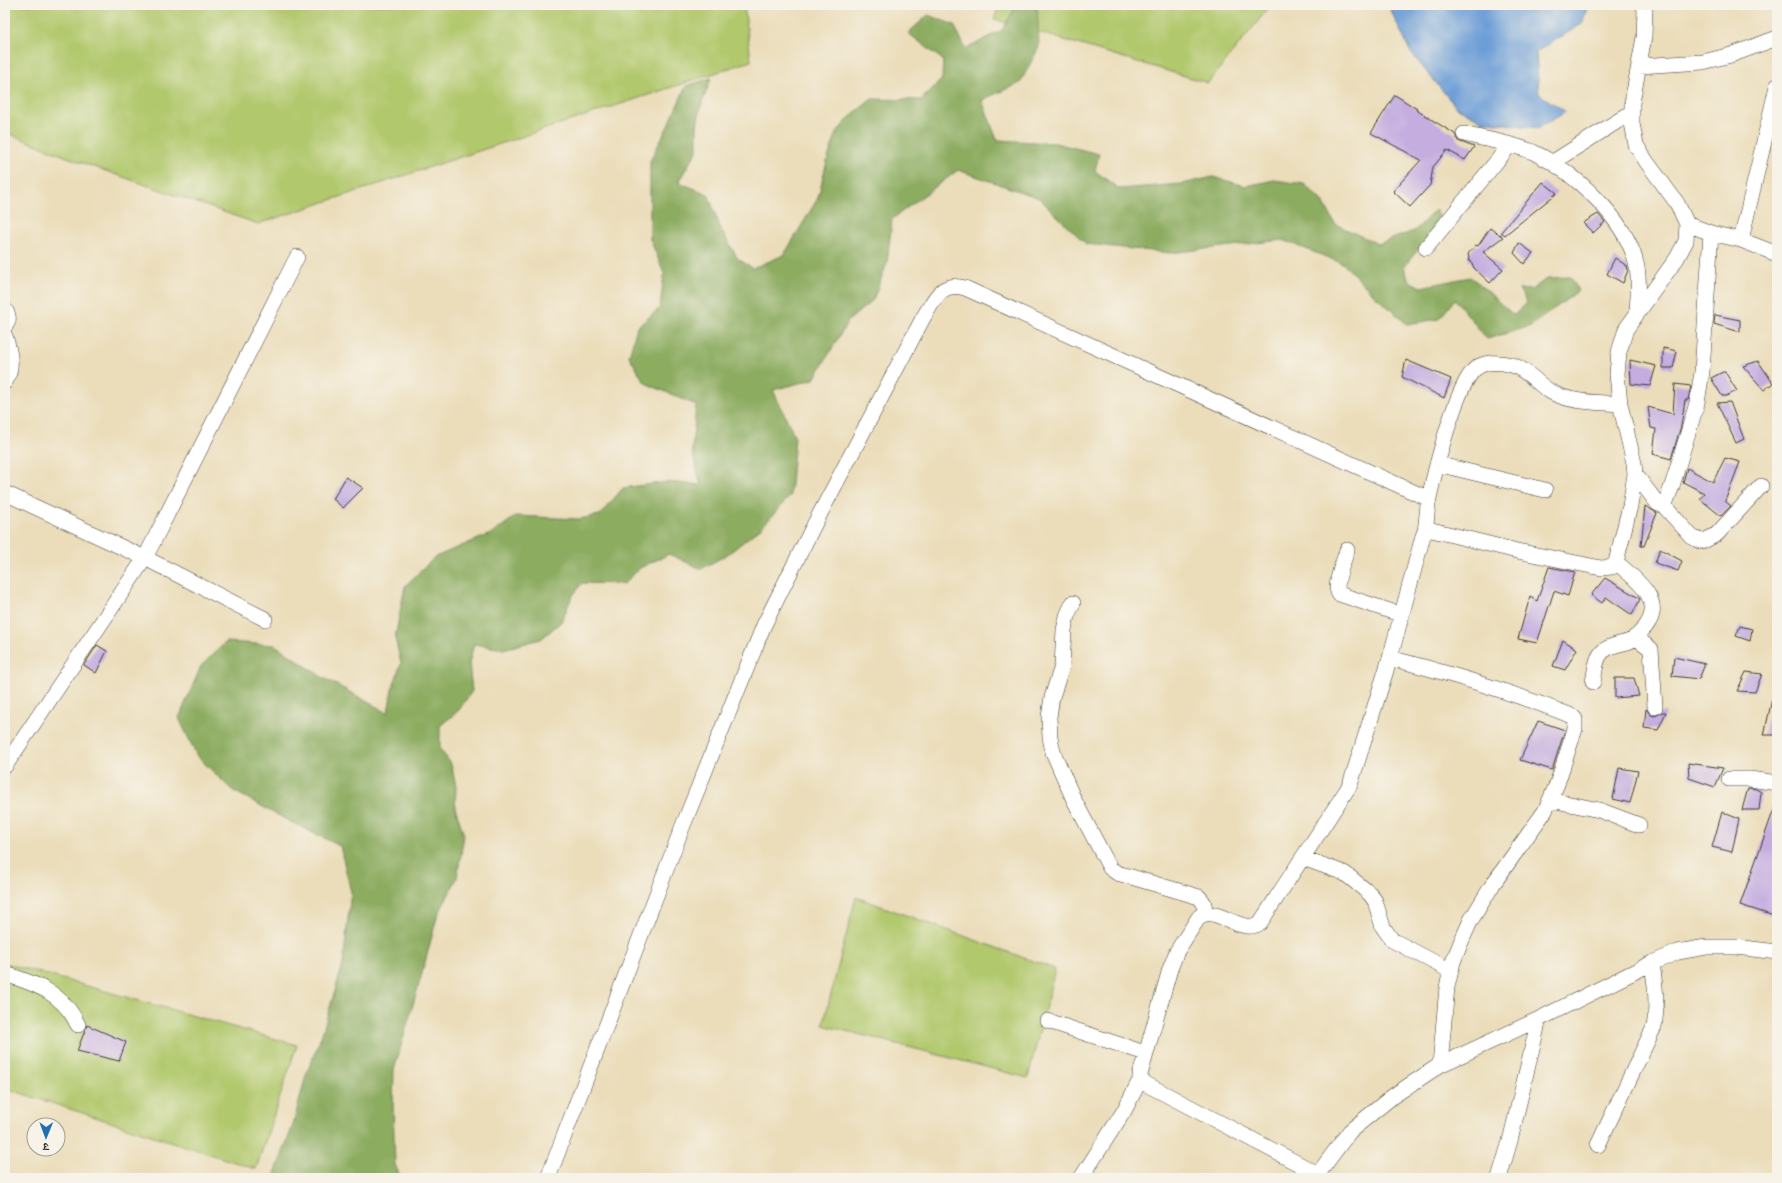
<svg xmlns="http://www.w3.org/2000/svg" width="1782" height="1183" font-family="'Sorts Mill Goudy','Noto Serif Devanagari',serif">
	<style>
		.green { fill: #b1c86c; stroke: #667244 }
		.forest { fill: #8cac60; stroke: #54643e }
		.water { fill: #6d9ed7; stroke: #445d7a }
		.building { fill: #c5ade0 }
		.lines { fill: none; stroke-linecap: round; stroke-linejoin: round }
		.minor-casing { stroke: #3b3934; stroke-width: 16 }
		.minor { stroke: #fff; stroke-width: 15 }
	</style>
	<rect width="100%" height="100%" fill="#f7f3e8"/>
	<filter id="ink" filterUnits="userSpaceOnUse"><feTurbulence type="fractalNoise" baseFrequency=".025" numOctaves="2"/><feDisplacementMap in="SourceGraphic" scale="8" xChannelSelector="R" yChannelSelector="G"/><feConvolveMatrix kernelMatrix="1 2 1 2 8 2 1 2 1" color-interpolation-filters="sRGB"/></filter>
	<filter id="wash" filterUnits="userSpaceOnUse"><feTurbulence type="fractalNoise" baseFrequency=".012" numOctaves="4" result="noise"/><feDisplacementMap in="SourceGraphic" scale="16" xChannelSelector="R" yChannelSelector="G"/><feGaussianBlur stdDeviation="0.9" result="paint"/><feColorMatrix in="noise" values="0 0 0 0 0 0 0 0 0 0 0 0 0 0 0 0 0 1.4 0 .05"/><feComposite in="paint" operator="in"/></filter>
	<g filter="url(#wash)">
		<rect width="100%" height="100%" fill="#ebddba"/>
		<path class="green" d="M5 5H744L751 61 258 224 77 161 5 132Z
			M999 5H1271L1208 83 994 19Z
			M856 897 1055 969 1028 1078 823 1025Z
			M5 963 297 1045 256 1169 5 1088Z"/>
		<path class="forest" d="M1017 5H1037L1039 47 1020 83 982 100 997 140 1055 143 1099 154 1095 171 1119 189 1182 184 1213 177 1246 186 1274 180 1304 184 1324 203 1335 224 1378 244 1414 231 1436 209 1444 225 1421 246 1404 267 1409 281 1421 287 1470 277C1487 288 1498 303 1514 315L1527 303 1519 289 1531 290 1548 278 1571 277 1578 291 1531 326 1487 339 1455 299 1439 319 1407 324 1371 292 1344 264 1283 240 1170 253 1086 244 1039 198 958 170 892 219 887 263 873 300 849 320 814 379 773 390 795 437 790 496 763 526 728 554 701 569 669 554 640 568 624 584 582 583 572 597 561 622 541 639 503 649 474 644 469 663 472 691 459 710 440 726V749L451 764 456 786 455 807 464 835 457 878 437 917 423 970 394 1070 393 1106 395 1165 401 1178H270L275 1174 293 1125 306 1075 321 1037 343 964 351 892 340 846 285 819 232 790 197 756 179 718 201 666 226 642 275 645 322 677 388 713 392 690 401 663 395 638 405 586 435 557 493 533 516 516 579 519 600 515 623 488 666 482 701 485 692 451 696 405 645 383 629 356 637 327 660 308 664 273 650 239V161L670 122 686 86 711 78 700 109 697 126V151L678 182 708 194 721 230 738 259 753 268 784 255 818 198 827 161 837 132 853 114 872 99 921 100 942 79 943 60 908 33 928 15 954 25 966 49 1002 30Z"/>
		<path class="water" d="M1388 5H1588L1582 24 1536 52 1539 94 1566 112 1538 128 1482 121 1456 107 1411 53Z"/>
		<g id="blocks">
			<path class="building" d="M1395 95 1417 109 1416 110 1455 134 1458 141 1474 147 1465 160 1447 150 1433 167 1430 185 1410 207 1393 191 1421 160 1371 133Z
				M1543 182 1557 193 1505 235 1501 232Z
				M1598 214 1605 222 1593 233 1583 223Z
				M1490 228 1503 237 1483 252 1503 269 1490 283 1474 268 1471 261H1468L1469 258 1468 254 1476 245 1478 246Z
				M1519 243 1533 253 1524 264 1514 253Z
				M1615 258 1627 266 1628 270 1623 283 1607 274Z
				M1715 315 1740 320V332L1714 324Z
				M1663 348 1677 351 1673 368H1663Z
				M1406 360 1451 379 1444 398 1402 377Z
				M1630 360 1656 366 1650 386 1631 384Z
				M1758 361 1773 383 1764 390 1743 366Z
				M1723 372H1725L1737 391 1726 396H1722L1711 378Z
				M1675 384 1691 386 1688 400H1685L1681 426 1671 459 1653 454 1656 429 1651 428 1648 407 1673 414Z
				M1730 402 1744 439 1736 443 1717 403Z
				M1725 458 1740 462 1725 501 1731 506 1721 516 1700 499 1704 493 1683 482 1687 468 1713 482Z
				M346 477 363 488 343 508 333 499Z
				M1645 506 1657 513 1644 546H1641Z
				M1660 549 1682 561 1678 571 1655 563Z
				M1549 567 1575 572 1568 596 1554 591 1537 643 1518 639 1530 597 1537 601Z
				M1605 578 1639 598 1640 599 1632 615 1606 597 1602 603 1591 595Z
				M1740 626 1752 629 1750 641 1736 636Z
				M1563 640 1577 649 1565 670 1553 666Z
				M97 645 107 651 96 673 84 665Z
				M1674 657 1705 664 1699 679 1672 676Z
				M1746 672 1762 674 1755 692 1737 691Z
				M1615 678H1634L1639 696 1615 698Z
				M1772 699H1777V735H1764Z
				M1646 709 1651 715 1655 716 1663 712H1666L1658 730 1644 728Z
				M1538 721 1565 730 1552 770 1520 760Z
				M1688 763 1723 768 1715 787 1689 778Z
				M1619 768 1638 771 1630 803 1613 799Z
				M1748 788 1756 789 1761 792 1759 810H1742Z
				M1775 806H1777V917L1740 905Z
				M1722 812 1739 819 1732 852 1712 847Z
				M87 1025 126 1042 119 1061 77 1051Z"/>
		</g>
	</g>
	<g filter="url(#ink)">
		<use href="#blocks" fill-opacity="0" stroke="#3b3934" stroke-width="1"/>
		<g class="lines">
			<g class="minor-casing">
				<path id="minor" d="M1639 66 1703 62 1731 55 1777 38
					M1464 134C1487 140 1513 143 1535 153 1574 172 1626 219 1636 263 1640 278 1638 296 1637 312
					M1553 162 1632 112
					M1687 224 1711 233 1741 240 1777 254
					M1741 240 1777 86
					M1426 248 1510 145
					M5 310C9 315 10 321 5 326
					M5 336C10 351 14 368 5 382
					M1437 464 1545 490
					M1635 474 1658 504 1661 505 1665 504 1672 486 1697 403 1702 372 1711 233
					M5 493 145 558 265 619
					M1663 505 1692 537 1700 541 1706 540 1717 534 1761 486
					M1425 531 1432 530 1517 551 1601 568 1612 567 1616 562 1630 506 1635 474 1634 463 1620 404 1617 374 1619 352 1626 329 1677 258 1686 241 1687 224 1677 203 1646 161 1636 145 1632 123V103L1644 37 1645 9 1643 5
					M1347 550C1344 561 1333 585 1339 594L1402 615
					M1073 603 1067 616 1064 630 1062 666 1052 697 1049 717 1050 737 1053 752 1074 800 1110 868 1117 873 1128 876 1199 897C1205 903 1205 906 1204 913
					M1635 637 1651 649 1655 707
					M1390 658C1452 674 1512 692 1572 716L1575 719V729L1557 784 1545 811 1493 884 1471 920 1461 942 1453 962 1447 987 1440 1065
					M1593 682C1595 673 1595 662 1600 655 1606 645 1620 645 1630 641 1636 638 1641 632 1646 626 1666 600 1634 578 1616 562
					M5 766 145 558 297 257
					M1729 779H1750L1777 783
					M1551 800 1599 810 1639 825
					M1303 858 1344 873 1352 879 1370 894 1375 901 1383 927 1392 940 1451 971
					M5 974C37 984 63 993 78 1025
					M1048 1021 1145 1053
					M1140 1080 1146 1084 1318 1174
					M1598 1145 1654 1027C1658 1005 1655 984 1652 963
					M548 1178 682 828 764 625 813 527 923 318C935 299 940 281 965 288L1429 499
					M1081 1178 1124 1111 1140 1080V1075L1170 969 1177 951 1199 917C1216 904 1241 936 1260 923L1350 785 1390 658 1423 536 1425 531C1427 520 1427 508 1429 498 1435 471 1456 384 1476 368 1486 361 1501 362 1512 365 1528 370 1537 384 1551 392 1571 403 1598 402 1620 404
					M1315 1178 1350 1131 1393 1096 1440 1065 1539 1019 1652 963 1678 952 1706 947H1736L1777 952
					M1499 1178 1510 1141 1539 1019"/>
			</g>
			<use href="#minor" class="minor"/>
		</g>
	</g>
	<rect width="1782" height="1183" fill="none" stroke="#f7f3e8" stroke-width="20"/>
	<g transform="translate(46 1137) rotate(181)"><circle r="19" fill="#f7f3e8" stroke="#9f9d96"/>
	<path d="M0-3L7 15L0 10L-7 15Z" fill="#1f6fb2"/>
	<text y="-6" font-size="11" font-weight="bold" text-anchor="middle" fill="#1c1c1c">उ</text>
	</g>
</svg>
